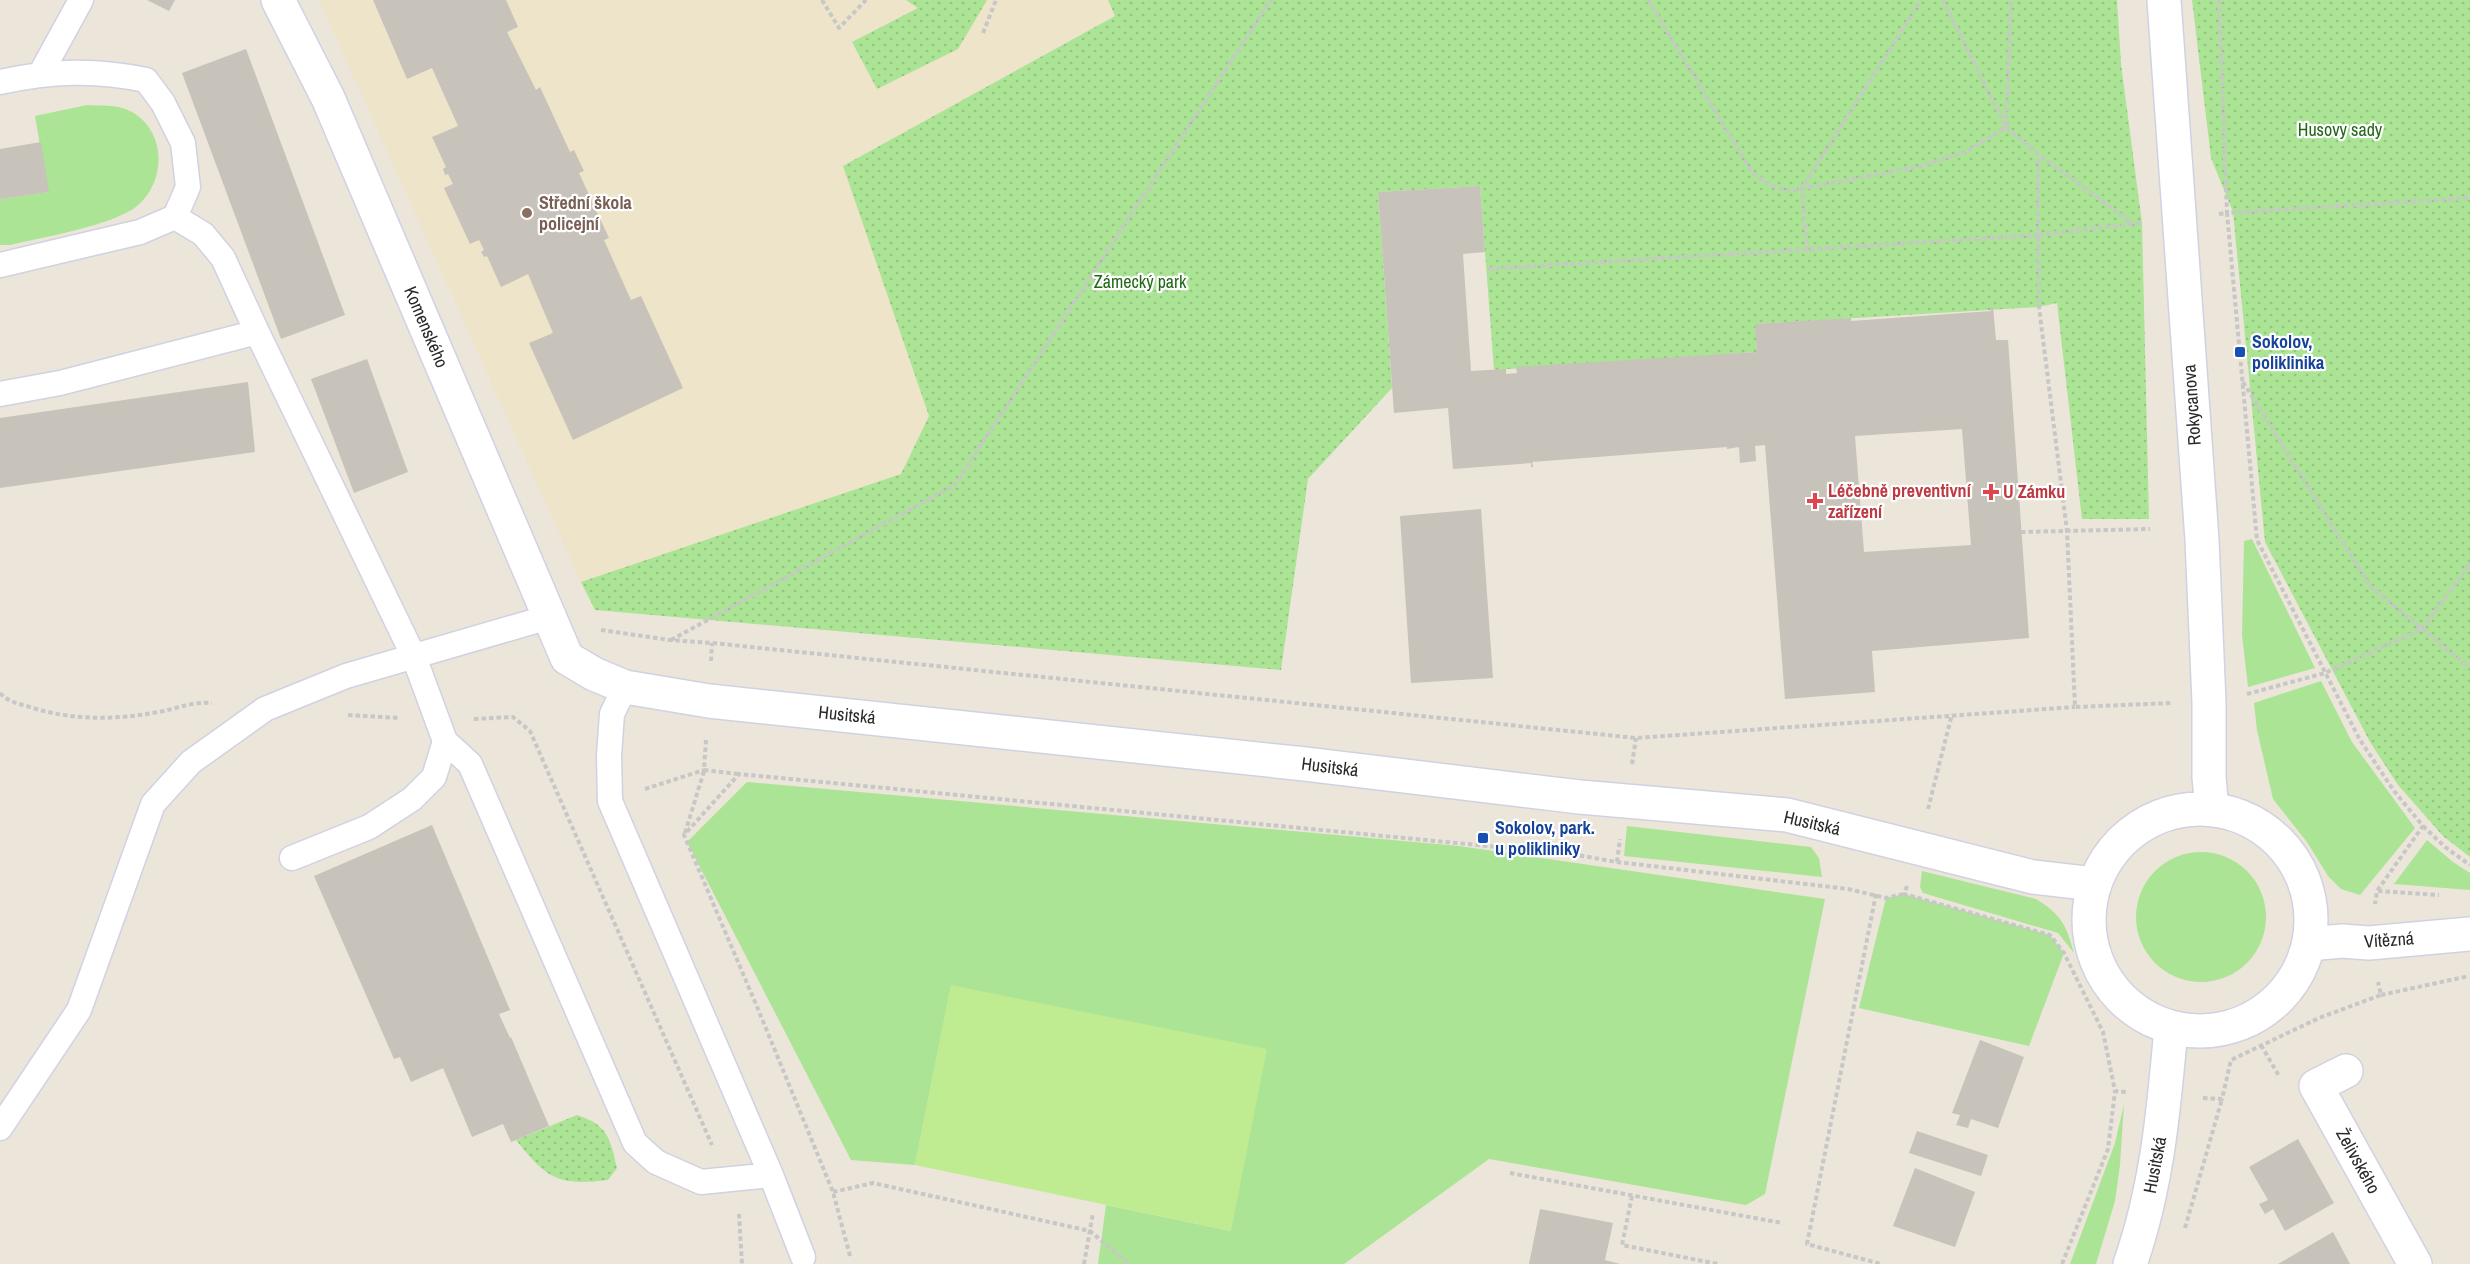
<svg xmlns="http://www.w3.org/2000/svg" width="2470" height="1264" font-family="'Archivo Narrow',sans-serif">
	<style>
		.education { fill: #eee4c9 }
		.grass { fill: #abe495 }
		.park { fill: url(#park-dots) }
		.pitch { fill: #bfeb91 }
		.building { fill: #c7c2ba; fill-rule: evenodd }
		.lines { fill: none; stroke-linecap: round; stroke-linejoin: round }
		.service-casing { stroke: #d0d2e2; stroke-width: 27 }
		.minor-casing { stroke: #d0d2e2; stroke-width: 36 }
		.tertiary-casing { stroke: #d0d2e2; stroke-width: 36 }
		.path { stroke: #c7c7c7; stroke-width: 4; stroke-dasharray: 4.5 3; stroke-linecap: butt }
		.service { stroke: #fff; stroke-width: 24 }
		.minor { stroke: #fff; stroke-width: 33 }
		.tertiary { stroke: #fff; stroke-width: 33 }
		.education-dot { fill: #8d6e63; stroke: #fff; stroke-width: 2 }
		.transit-dot { fill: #1a4fb4; stroke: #fff; stroke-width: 2 }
		.health-dot { fill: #e0444e; stroke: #fff; stroke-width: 2 }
		.labels { text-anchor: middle; stroke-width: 4.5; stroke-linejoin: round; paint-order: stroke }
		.park-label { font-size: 18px; fill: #236718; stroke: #fff }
		.education-label { font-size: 18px; font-weight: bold; fill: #785e54; stroke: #fff; text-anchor: start }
		.street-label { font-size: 18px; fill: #292929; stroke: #fff }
		.transit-label { font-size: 18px; font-weight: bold; fill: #164399; stroke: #fff; text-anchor: start }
		.health-label { font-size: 18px; font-weight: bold; fill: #be3a42; stroke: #fff; text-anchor: start }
	</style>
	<defs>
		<pattern id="park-dots" width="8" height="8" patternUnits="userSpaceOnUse" patternTransform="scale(1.5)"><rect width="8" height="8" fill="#abe495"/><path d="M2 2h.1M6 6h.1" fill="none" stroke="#93c480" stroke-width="1.8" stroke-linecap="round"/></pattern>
	</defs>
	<rect width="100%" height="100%" fill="#ece5da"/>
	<path class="education" d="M319 0H1108L1115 15 844 166 929 416 901 474 581 582Z"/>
	<path class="grass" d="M87 105C102 106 118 104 132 112 167 132 166 182 137 206 112 226 43 237 10 245H0V199L48 192 35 116Z
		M2252 539 2315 668 2248 687 2242 635 2244 541Z
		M2321 681 2352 742 2415 828 2360 895 2341 889 2328 876 2307 842 2273 799 2257 730 2254 703Z
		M747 782 1459 846 1825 899 1765 1194 1746 1205 1489 1159 1344 1264H1098L1106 1205 1231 1231 951 986 915 1165 851 1160 687 842Z
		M1627 826 1811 847 1819 858 1822 877 1624 856Z
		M2427 840 2453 862 2470 873V890L2394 884Z
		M2136 917a65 65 0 1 1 130 0a65 65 0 1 1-130 0Z
		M1922 871 2036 899C2062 915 2066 925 2074 953L2058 933 1923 893 1920 887Z
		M1904 894 2050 935 2064 953 2029 1046 1859 1008 1886 898Z
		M2124 1104 2120 1165 2115 1201 2096 1264H2070L2115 1143Z"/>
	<path class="park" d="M906 0H987L958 49 877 89 852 42 918 8Z
		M1108 0H2117L2121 64 2142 223 2149 519H2082L2057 303 2039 307 1756 324 1757 352 1494 370 1480 186 1378 192 1392 388 1308 479 1281 670 595 610 581 582 901 474 929 416 843 166 1115 16Z
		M2192 0H2470V857L2443 836 2398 785 2370 742 2265 542 2233 212 2211 158Z
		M577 1115C608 1125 610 1138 617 1168L608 1180C558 1186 547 1179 516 1140Z"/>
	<path class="pitch" d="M951 985 1267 1049 1231 1231 915 1165Z"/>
	<path class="building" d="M147 0H175L169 11Z
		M373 0H506L518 27 507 32 536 90 540 87 570 152 574 150 584 171 579 173 609 238 604 240 631 300 641 296 683 388 573 440 529 343 553 333 528 274 501 287 487 256 484 257 481 252 484 250 479 240 470 244 444 188 453 184 448 174 445 175 443 169 446 167 432 137 458 126 432 68 407 79Z
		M246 49 345 315 281 339 182 73Z
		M41 142 49 192 0 199V149Z
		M1480 186 1485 252 1463 254 1471 371 1506 369V374L1517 373 1516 367 1757 352 1755 324 1851 318V321L1991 311 1990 308 1993 307 1996 340H2008L2029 638 1872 651 1875 692 1785 699 1765 445 1755 446 1756 461 1740 463 1739 447 1727 449V447L1532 462 1533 467H1531V463L1453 469 1448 408 1394 413 1378 192ZM1962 429 1971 545 1864 552 1855 436Z
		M367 359 408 472 354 493 311 379Z
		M248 382 255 452 0 488V418Z
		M1481 509 1493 678 1411 683 1400 516Z
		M432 825 510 1010 499 1014 510 1038 511 1037 549 1126 511 1142 503 1124 472 1137 443 1068 411 1082 400 1057 394 1059 314 876Z
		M1980 1040 2024 1057 1998 1128 1971 1119 1968 1128 1956 1125 1960 1115 1952 1113Z
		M1917 1131 1988 1155 1981 1176 1909 1153Z
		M2298 1139 2334 1203 2285 1231 2273 1209 2265 1214 2259 1204 2268 1200 2249 1167Z
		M1915 1168 1975 1192 1955 1247 1893 1226Z
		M1540 1209 1613 1223 1605 1260 1620 1264H1529Z
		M2333 1232 2350 1264H2278Z"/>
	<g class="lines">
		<g class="service-casing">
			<path id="service" d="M41 73 81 0
				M0 82C51 71 94 69 146 80L163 103 183 143 188 187 175 217 140 232 0 265
				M257 332 414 657 445 741 470 764 635 1143 656 1162 701 1182 771 1175
				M0 394 60 383 257 332 223 258 203 234 175 217
				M625 687 612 714 609 755 610 801 771 1175 803 1257
				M292 858 369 827 412 799 434 777 445 741
				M0 1128 79 1010 153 804 191 762 265 709 346 676 549 617"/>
		</g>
		<g class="minor-casing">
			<path id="minor" d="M278 0 328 98 567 658 594 674 625 687 709 701 1305 764 1580 797 1787 815 2033 877 2094 884
				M2309 944 2342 941 2369 943 2470 934
				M2346 1071 2316 1086 2415 1264"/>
		</g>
		<g class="tertiary-casing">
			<path id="tertiary" d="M2164 0 2202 540 2209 702V777L2212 810
				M2089 920a111 111 0 1 1 222 0a111 111 0 1 1-222 0Z
				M2130 1264C2157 1188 2164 1108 2171 1028"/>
		</g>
		<path class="path" d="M822 0 839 28 866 0
			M1648 0 1752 172 1769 185 1789 191 1921 166 1965 152 2006 127 2011 0
			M1943 0 2006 127 2038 154 2132 223
			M2219 0 2227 213 2470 198
			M983 33 996 0
			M2219 214 2227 213 2257 540 2360 740 2394 791 2423 826 2377 891 2375 904
			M2140 223 2038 235 2039 307 2067 531 2075 707 2172 703
			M1807 251 1802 188 1921 0
			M1488 269 2038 235V154
			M2243 382 2370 586 2470 668
			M2021 532 2150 529
			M601 630 670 640 712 643 1636 738 2075 707
			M671 640 955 485 1271 0
			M711 661 712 643
			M0 693C9 703 21 704 33 708 72 720 113 720 153 713 174 710 191 701 212 703
			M2247 694 2325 673 2422 629 2470 564
			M348 715 400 718
			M474 719 513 717 530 731 712 1145
			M706 740 704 770 738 774
			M1632 764 1636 738
			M645 789 704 770
			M1928 809 1952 714
			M2423 826 2445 847 2470 865
			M685 833 704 771
			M1617 862 1620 839
			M1907 886 1904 894 2050 935 2064 953 2103 1032 2115 1091 2127 1092
			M2378 891 2439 895
			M1876 894 1807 1244 1881 1264
			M2381 995 2469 976
			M2261 1045 2279 1076
			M2203 1098 2222 1099 2231 1060 2319 1018 2381 995 2378 982
			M1510 1173 1782 1223
			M833 1192 873 1183 1090 1231 1129 1264
			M1632 1196 1622 1245 1718 1264
			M739 1214 742 1264
			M2185 1228 2222 1099
			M850 1256 833 1192 758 1009 684 835 739 774 1571 854 1617 862 1848 889 1886 898 1904 894
			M1084 1264 1093 1213
			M2062 1264 2108 1149 2115 1091"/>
		<use href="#service" class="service"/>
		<use href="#minor" class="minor"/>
		<use href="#tertiary" class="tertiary"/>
	</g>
	<circle class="education-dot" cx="527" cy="213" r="6"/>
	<g class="transit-dot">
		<rect x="2234" y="346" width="12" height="12" rx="3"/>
		<rect x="1477" y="832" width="12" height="12" rx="3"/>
	</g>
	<g class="health-dot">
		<path d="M1988 483h6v6h6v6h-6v6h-6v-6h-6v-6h6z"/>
		<path d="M1812 492h6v6h6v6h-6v6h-6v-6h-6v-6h6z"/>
	</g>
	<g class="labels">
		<g class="park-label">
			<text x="2340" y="136">Husovy sady</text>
			<text x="1140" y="288">Zámecký park</text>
		</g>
		<g class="education-label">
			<text x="539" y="209">Střední škola<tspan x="539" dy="21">policejní</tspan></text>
		</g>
		<g class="street-label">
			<text transform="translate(426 327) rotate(67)" y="6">Komenského</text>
			<text transform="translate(2192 405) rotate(-94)" y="6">Rokycanova</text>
			<text transform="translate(847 715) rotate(6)" y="6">Husitská</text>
			<text transform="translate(1330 767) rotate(7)" y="6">Husitská</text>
			<text transform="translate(1812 823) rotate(13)" y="6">Husitská</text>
			<text transform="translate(2389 940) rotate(-4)" y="6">Vítězná</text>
			<text transform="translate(2358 1161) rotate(61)" y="6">Želivského</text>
			<text transform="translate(2155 1165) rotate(-79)" y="6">Husitská</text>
		</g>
		<g class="transit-label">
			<text x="2252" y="348">Sokolov,<tspan x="2252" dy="21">poliklinika</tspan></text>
			<text x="1495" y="834">Sokolov, park.<tspan x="1495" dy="21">u polikliniky</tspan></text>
		</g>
		<g class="health-label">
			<text x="1828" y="497">Léčebně preventivní<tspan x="1828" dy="21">zařízení</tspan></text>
			<text x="2003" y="498">U Zámku</text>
		</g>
	</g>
</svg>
